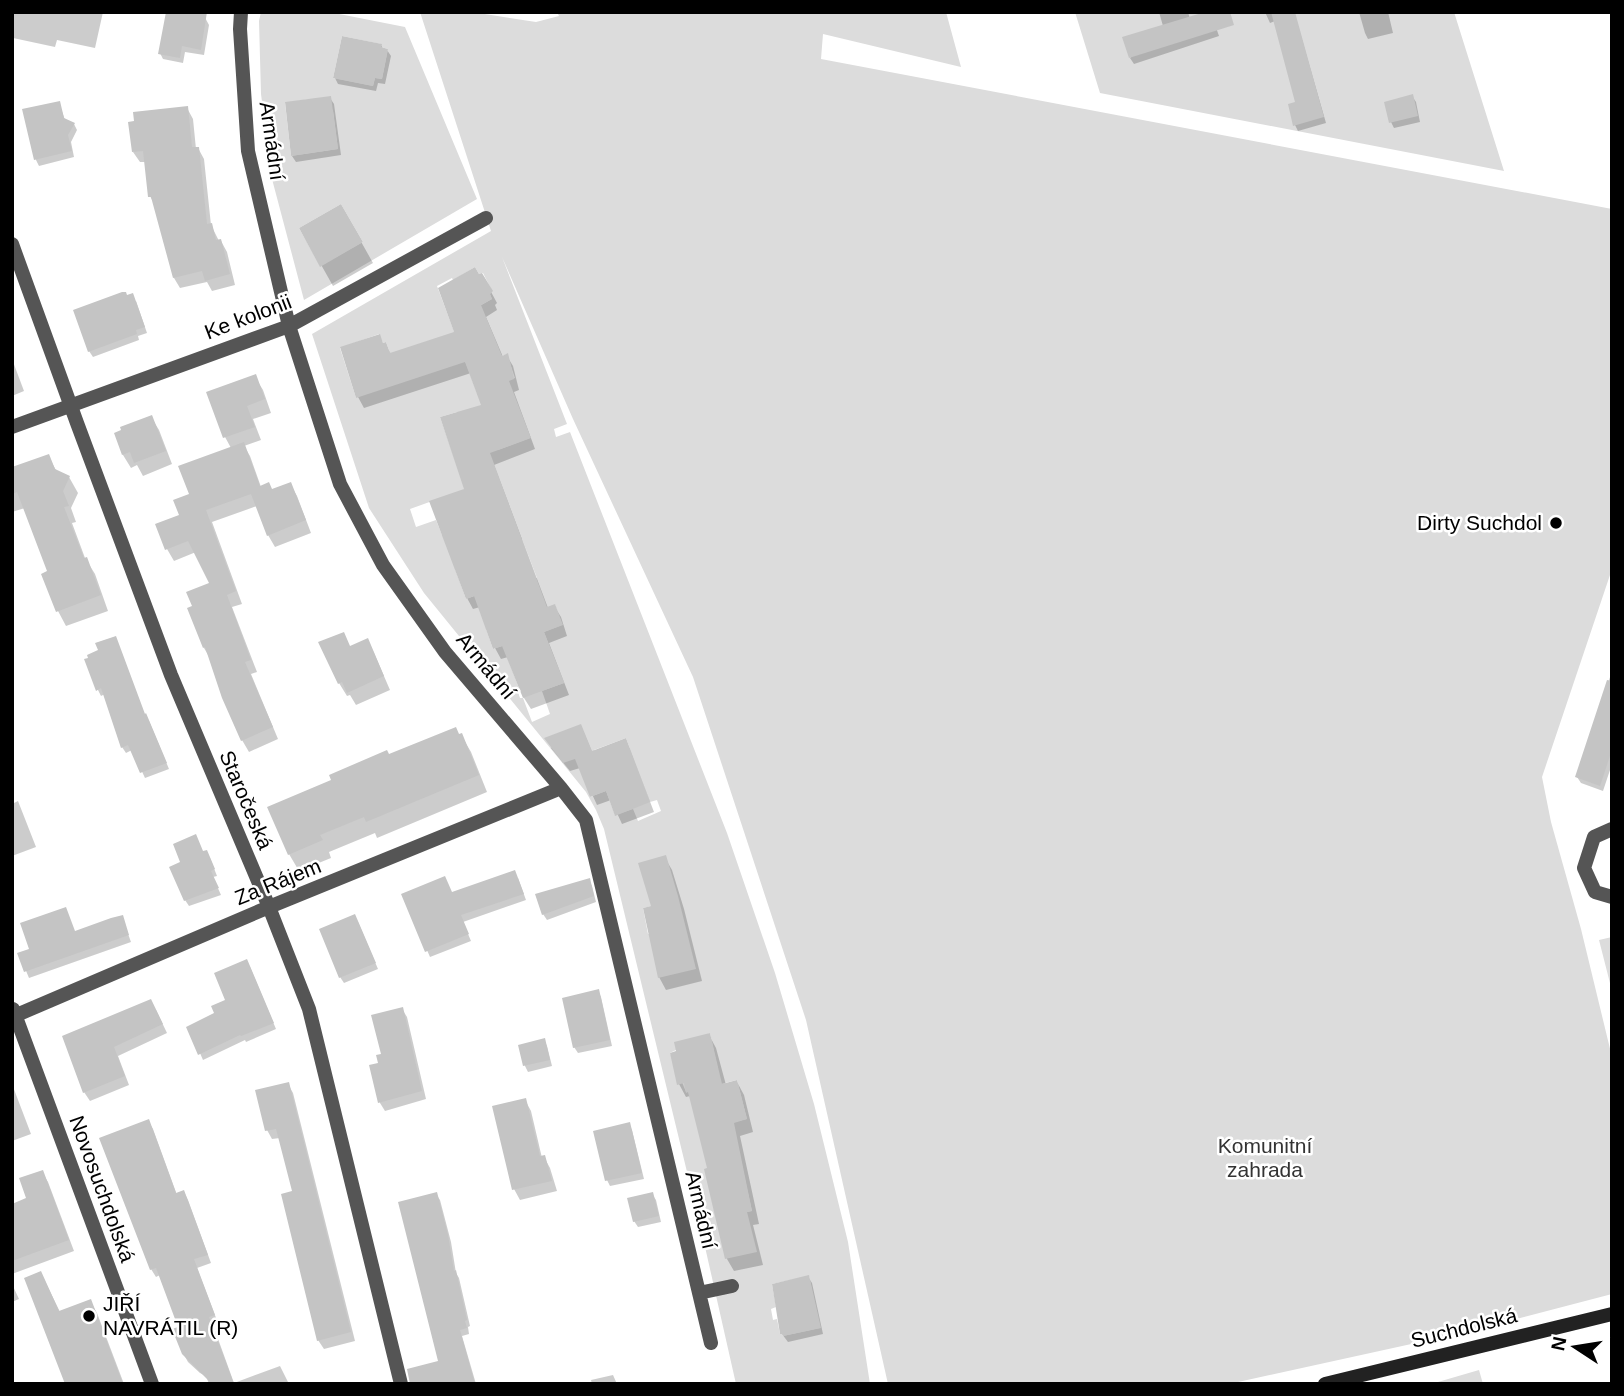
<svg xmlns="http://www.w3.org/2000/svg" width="1624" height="1396" font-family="Helvetica,sans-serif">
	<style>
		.green { fill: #dcdcdc; fill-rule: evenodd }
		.shadow { fill: #0003 }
		.building { fill: #c4c4c4 }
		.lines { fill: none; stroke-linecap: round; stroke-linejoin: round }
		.street { stroke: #555; stroke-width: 14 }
		.secondary { stroke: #222; stroke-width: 14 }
		.poi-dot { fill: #000; stroke: #fff; stroke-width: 2.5 }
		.labels { text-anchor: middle; stroke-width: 5; stroke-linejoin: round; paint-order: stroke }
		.street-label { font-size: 21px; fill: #000; stroke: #fff }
		.poi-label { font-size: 21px; fill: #000; stroke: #fff; text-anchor: end }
		.park-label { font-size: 21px; fill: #333; stroke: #fff }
	</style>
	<rect width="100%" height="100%" fill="#fff"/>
	<path class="green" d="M261 12H329L405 27 477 199 304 300 272 179 261 94 259 21ZM342 36 381 44V47L388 49 382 79 375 78 373 86 333 78ZM310 99 333 110 338 149 291 156 285 103ZM341 204 363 242 320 266 299 228Z
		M420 12H472L536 22 559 16 557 12H946L961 67 823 34 821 59 1612 209V569L1542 777 1551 822 1581 929 1612 1057V1294L1466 1332 1229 1384H888L806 1020 693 677 573 419 502 257 567 424 554 429 556 437 570 432 727 833 775 973 814 1104 848 1242 870 1384H736L703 1238 604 829 596 810 586 792 424 593 369 508 312 334 491 231ZM475 267 479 274 483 273 492 291 490 294 492 299 471 311 502 356 507 354 515 378 477 393 437 286 452 278 453 280ZM379 334 383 343 386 342 390 353 356 398 340 348ZM457 412 456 463 440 417ZM489 427 530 438 498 450ZM474 486 442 535 436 520 416 527 410 509ZM522 539 537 578 504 591 492 590 466 599 455 569ZM555 605 562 625 544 632 564 683 542 691 550 714 532 722 523 698H520L517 689 519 688 506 654 509 644 493 649 486 629ZM626 738 650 802 657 800 661 811 638 821 633 809 615 815 606 791 590 797 598 761 594 750ZM678 900 684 925 648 934 643 908ZM710 1033 721 1084 737 1080 747 1119 698 1130 703 1088 686 1092 670 1053ZM741 1161 752 1211 716 1219ZM809 1276 820 1328 783 1336 782 1334H780L777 1319 773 1320 771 1309 776 1307 772 1284Z
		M1075 12H1454L1504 171 1100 93Z
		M1612 937V991L1599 940Z
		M1479 1370 1483 1384H1431Z"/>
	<path class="shadow" d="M12 12H103L95 48 57 40 55 47 13 38Z
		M202 12 209 25 204 55 185 52 183 63 163 59 160 53Z
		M1159 12H1188L1190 19H1213L1219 36 1134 64 1130 58 1163 26Z
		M1265 12H1294L1326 123 1298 131 1295 125 1298 103 1275 21 1270 23Z
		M1359 12H1388L1393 33 1368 39 1365 33Z
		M381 45 383 49 387 50 391 56 385 84 378 83 376 91 338 84 335 78Z
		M1412 96 1416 102 1420 122 1394 128 1391 122Z
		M330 98 334 104 341 155 296 162 292 156Z
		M59 103 65 120 74 124 77 130 71 142 74 157 39 166 36 160 24 111Z
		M187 108 193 119 196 149 198 148 204 159 211 225 219 241H221L227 252 235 285 212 291 207 282 180 288 174 278 156 207 150 196 146 162H140L133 152Z
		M341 206 373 263 333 286 301 229Z
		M482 275 497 303 495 305 497 310 486 317 503 357 507 356 513 366 519 390 514 392 535 449 494 465 548 608 554 606 561 617 567 636 549 643 569 695 531 709 524 698 508 657 501 659 495 648 480 607 473 609 467 598 466 490 483 407 471 373 364 408 358 397 384 345 385 344 391 354 456 333 479 276Z
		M136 301 147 333 138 336 139 340 93 357 89 351Z
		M12 359 24 391 12 396Z
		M255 377 263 390 271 413 253 419 261 440 244 446 250 456 261 487 271 491 290 484 297 496 311 533 275 547 268 535 257 506 212 522 242 604 232 607 257 672 251 674 278 739 249 752 242 740 211 660 204 648 190 609 211 584 196 552 174 561 167 549 191 495 231 448 225 437Z
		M151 417 159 430 172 464 143 476 137 465 131 468 123 455 116 434Z
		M48 456 57 472 69 477 78 493 71 508 76 522 72 523 85 558 95 574 108 611 66 626 58 611 49 572 25 508 12 512V469Z
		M367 640 374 653 390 690 356 705 350 695 347 696 339 683 351 647Z
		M101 651 149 721 169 769 145 778 132 750 126 753 122 747 105 694 101 696 98 690Z
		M1612 671V764L1603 791 1581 783 1577 777Z
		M581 726 592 752 625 740 630 749 654 812 622 824 611 800 597 805 580 768 570 771 551 748Z
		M461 735 471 752 487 792 377 838 375 833 329 852 331 858 299 871 289 854 333 781 389 756Z
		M18 801 36 847 12 856V804Z
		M203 853 210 858 217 876 213 877 221 895 189 906 185 900Z
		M665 858 672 870 684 909 702 981 666 990 659 977 653 908Z
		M518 878 526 900 463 922 471 941 430 957 403 895 452 894Z
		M589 880 592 886 596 902 547 920 543 914Z
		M122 917 131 942 29 978 19 954Z
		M358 922 378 969 344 983 340 977Z
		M250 967 276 1029 246 1042 245 1040 203 1060 189 1028 217 1014Z
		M598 991 601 997 612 1046 578 1053 574 1047Z
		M402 1009 407 1017 426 1099 385 1111 380 1103 371 1067 380 1064Z
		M156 1010 167 1033 118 1056 129 1085 90 1101 84 1092 64 1037Z
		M709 1035 716 1048 726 1085 737 1082 744 1095 753 1132 740 1136 759 1224 753 1225 763 1265 734 1271 727 1259 709 1170 690 1096 686 1097 679 1084Z
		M544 1040 547 1046 552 1066 528 1072 525 1066 520 1046Z
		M12 1084 31 1134 12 1141Z
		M288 1084 293 1093 355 1341 324 1349 318 1340 294 1193 280 1138 272 1139 267 1130Z
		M525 1100 531 1111 542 1158 544 1157 550 1168 557 1191 520 1200 514 1189Z
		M148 1121 153 1129 177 1195 184 1192 188 1200 211 1263 197 1268 218 1323 213 1325 234 1383 280 1366 289 1384H209L206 1376 200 1373 188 1362 183 1353 180 1328 160 1275 156 1277 151 1269Z
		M629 1124 632 1130 644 1179 610 1186 607 1180Z
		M42 1172 48 1182 74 1251 12 1274V1205L28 1199Z
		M436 1194 440 1200 451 1242 456 1273 459 1278 470 1326 468 1327 469 1334 462 1336 476 1384H423L440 1363Z
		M652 1194 656 1200 661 1222 638 1227 634 1221Z
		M41 1273 60 1312 90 1301 97 1313 124 1384H67Z
		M808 1277 812 1283 823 1334 788 1342 782 1334Z
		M12 1284 19 1299 12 1302Z
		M613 1375 617 1384H592L591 1380Z"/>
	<path class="building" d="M166 12H207L201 50 182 46 180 58 158 54Z
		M1205 12H1230L1234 25 1129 58 1122 37Z
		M1271 12H1295L1324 117 1293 126 1288 104 1295 102Z
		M342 36 382 44 381 47 388 49 382 79 375 78 373 86 333 78Z
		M1413 94 1418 116 1389 123 1384 102Z
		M331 96 338 149 291 156 285 102Z
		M60 101 64 118 75 123 68 135 72 151 34 160 22 109Z
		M188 106 192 147H199L207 224 212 223 216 240 221 239 230 274 205 281 202 271 173 278 151 197H148L143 151 132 152 128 122 134 121 133 112Z
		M341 204 363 242 320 267 299 228Z
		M475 267 479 274 482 273 493 291 490 294 492 299 481 305 502 356 508 353 514 379 509 381 531 438 490 453 547 607 555 604 563 625 544 632 564 683 523 698 502 646 493 649 474 596 466 599 429 501 464 489 440 417 481 405 465 362 356 398 340 347 380 334 383 343 386 342 390 353 454 332 438 288Z
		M122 292H126L127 295 133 293 145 327 136 330 137 334 88 352 73 310Z
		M256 374 265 399 247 406 255 427 223 438 206 392Z
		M152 415 166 451 134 463 130 452 122 455 114 433 121 430 120 427Z
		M244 442 260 486 269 482 272 489 291 482 306 520 267 536 251 494 206 510 236 591 227 595 251 660 245 662 273 727 241 741 222 698 205 647 203 648 187 608 192 606 186 592 209 583 188 541 165 550 155 524 179 515 173 500 189 494 178 466Z
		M49 454 55 469 70 476 63 491 69 506 64 507 84 558 87 557 101 595 56 612 41 574 47 571 17 492 12 494V467Z
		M344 632 350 646 368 638 384 676 347 693 342 682 338 684 318 642Z
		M116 636 145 714 146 713 167 763 140 773 128 745 121 748 101 688 96 691 84 659 88 658 87 655 98 650 95 643Z
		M1607 680 1612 681V750L1600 786 1575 777Z
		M581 724 592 751 626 738 650 802 615 816 606 791 590 797 575 759 563 763 544 738Z
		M456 727 459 734 462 733 479 775 366 822 364 817 320 835 323 840 288 855 267 807 331 780 329 775 387 750 389 754Z
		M196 834 203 851 207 850 215 869 211 871 219 888 184 901 169 867 180 862 173 844Z
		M666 855 678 896 696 969 658 978 643 908 651 906 638 863Z
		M515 870 524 894 461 915 469 934 425 952 401 894 445 876 452 892Z
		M590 878 594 896 542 915 535 894Z
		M66 907 75 931 111 918 123 915 129 935 24 972 17 953 29 949 20 923Z
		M355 914 376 963 339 978 319 929Z
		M247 959 274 1023 241 1036 240 1035 198 1055 186 1027 214 1013 211 1006 225 1000 214 973Z
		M599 989 610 1040 573 1048 562 998Z
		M151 999 163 1024 114 1047 125 1076 83 1093 62 1036Z
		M403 1007 422 1091 378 1103 369 1065 378 1063 376 1055 381 1054 371 1015Z
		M710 1033 722 1084 737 1080 747 1119 734 1123 752 1211 747 1212 757 1252 725 1259 704 1169 707 1168 688 1092 686 1093 684 1083 677 1085 670 1053 676 1051 674 1042Z
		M545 1038 550 1060 523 1066 518 1045Z
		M289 1082 351 1332 317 1341 281 1194 292 1191 276 1129 265 1131 255 1090Z
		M526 1098 540 1156 545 1155 552 1181 512 1190 492 1106Z
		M149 1119 176 1193 184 1190 208 1255 194 1259 215 1315 209 1317 234 1384H212L182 1354 172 1329 178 1327 156 1268 150 1270 99 1138Z
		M630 1122 642 1173 605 1181 593 1131Z
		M43 1170 69 1240 12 1261V1204L26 1198 19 1178Z
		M437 1192 448 1235 454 1271 456 1270 467 1320 465 1321 467 1328 460 1330 475 1384H410L407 1369 438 1361 398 1202Z
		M653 1192 659 1216 633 1222 627 1198Z
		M41 1271 59 1311 91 1299 123 1384H65L24 1278Z
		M809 1275 821 1328 783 1336 782 1334H780L772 1284Z"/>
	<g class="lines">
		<path class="street" d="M241 12 240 29 248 151 289 326 340 484 383 565 445 652 561 788 586 820 711 1343
			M12 244 77 423 171 675 269 907 309 1009 401 1384
			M12 427 289 326 486 218
			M1612 829 1594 837 1584 868 1595 892 1612 897
			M13 1009 152 1384
			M12 1017 269 907 561 788
			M699 1293 732 1286"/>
		<path class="secondary" d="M1325 1384 1612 1314"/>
	</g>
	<g class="poi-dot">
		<circle cx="1556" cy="523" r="7"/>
		<circle cx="89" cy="1316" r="7"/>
	</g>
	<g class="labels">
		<g class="street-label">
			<text transform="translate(272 141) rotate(82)" y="7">Armádní</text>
			<text transform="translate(248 317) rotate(-21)" y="7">Ke kolonii</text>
			<text transform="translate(486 666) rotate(50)" y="7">Armádní</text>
			<text transform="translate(246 800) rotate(67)" y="7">Staročeská</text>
			<text transform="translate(278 882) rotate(-22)" y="7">Za Rájem</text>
			<text transform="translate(102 1189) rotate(70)" y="7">Novosuchdolská</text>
			<text transform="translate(701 1210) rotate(77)" y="7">Armádní</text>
			<text transform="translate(1464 1328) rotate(-14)" y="7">Suchdolská</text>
		</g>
		<g class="poi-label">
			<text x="1542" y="530">Dirty Suchdol</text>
			<text x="103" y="1311" text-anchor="start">JIŘÍ<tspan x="103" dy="24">NAVRÁTIL (R)</tspan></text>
		</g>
		<g class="park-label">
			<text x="1265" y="1153">Komunitní<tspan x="1265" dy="24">zahrada</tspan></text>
		</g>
	</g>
	<rect width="1624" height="1396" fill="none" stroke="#000000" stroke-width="28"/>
	<g transform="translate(1575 1347) rotate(282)" stroke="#ffffff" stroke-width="5" paint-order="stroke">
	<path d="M0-5L12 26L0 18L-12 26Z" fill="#000000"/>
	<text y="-10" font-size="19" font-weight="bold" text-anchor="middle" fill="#000000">N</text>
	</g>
</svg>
